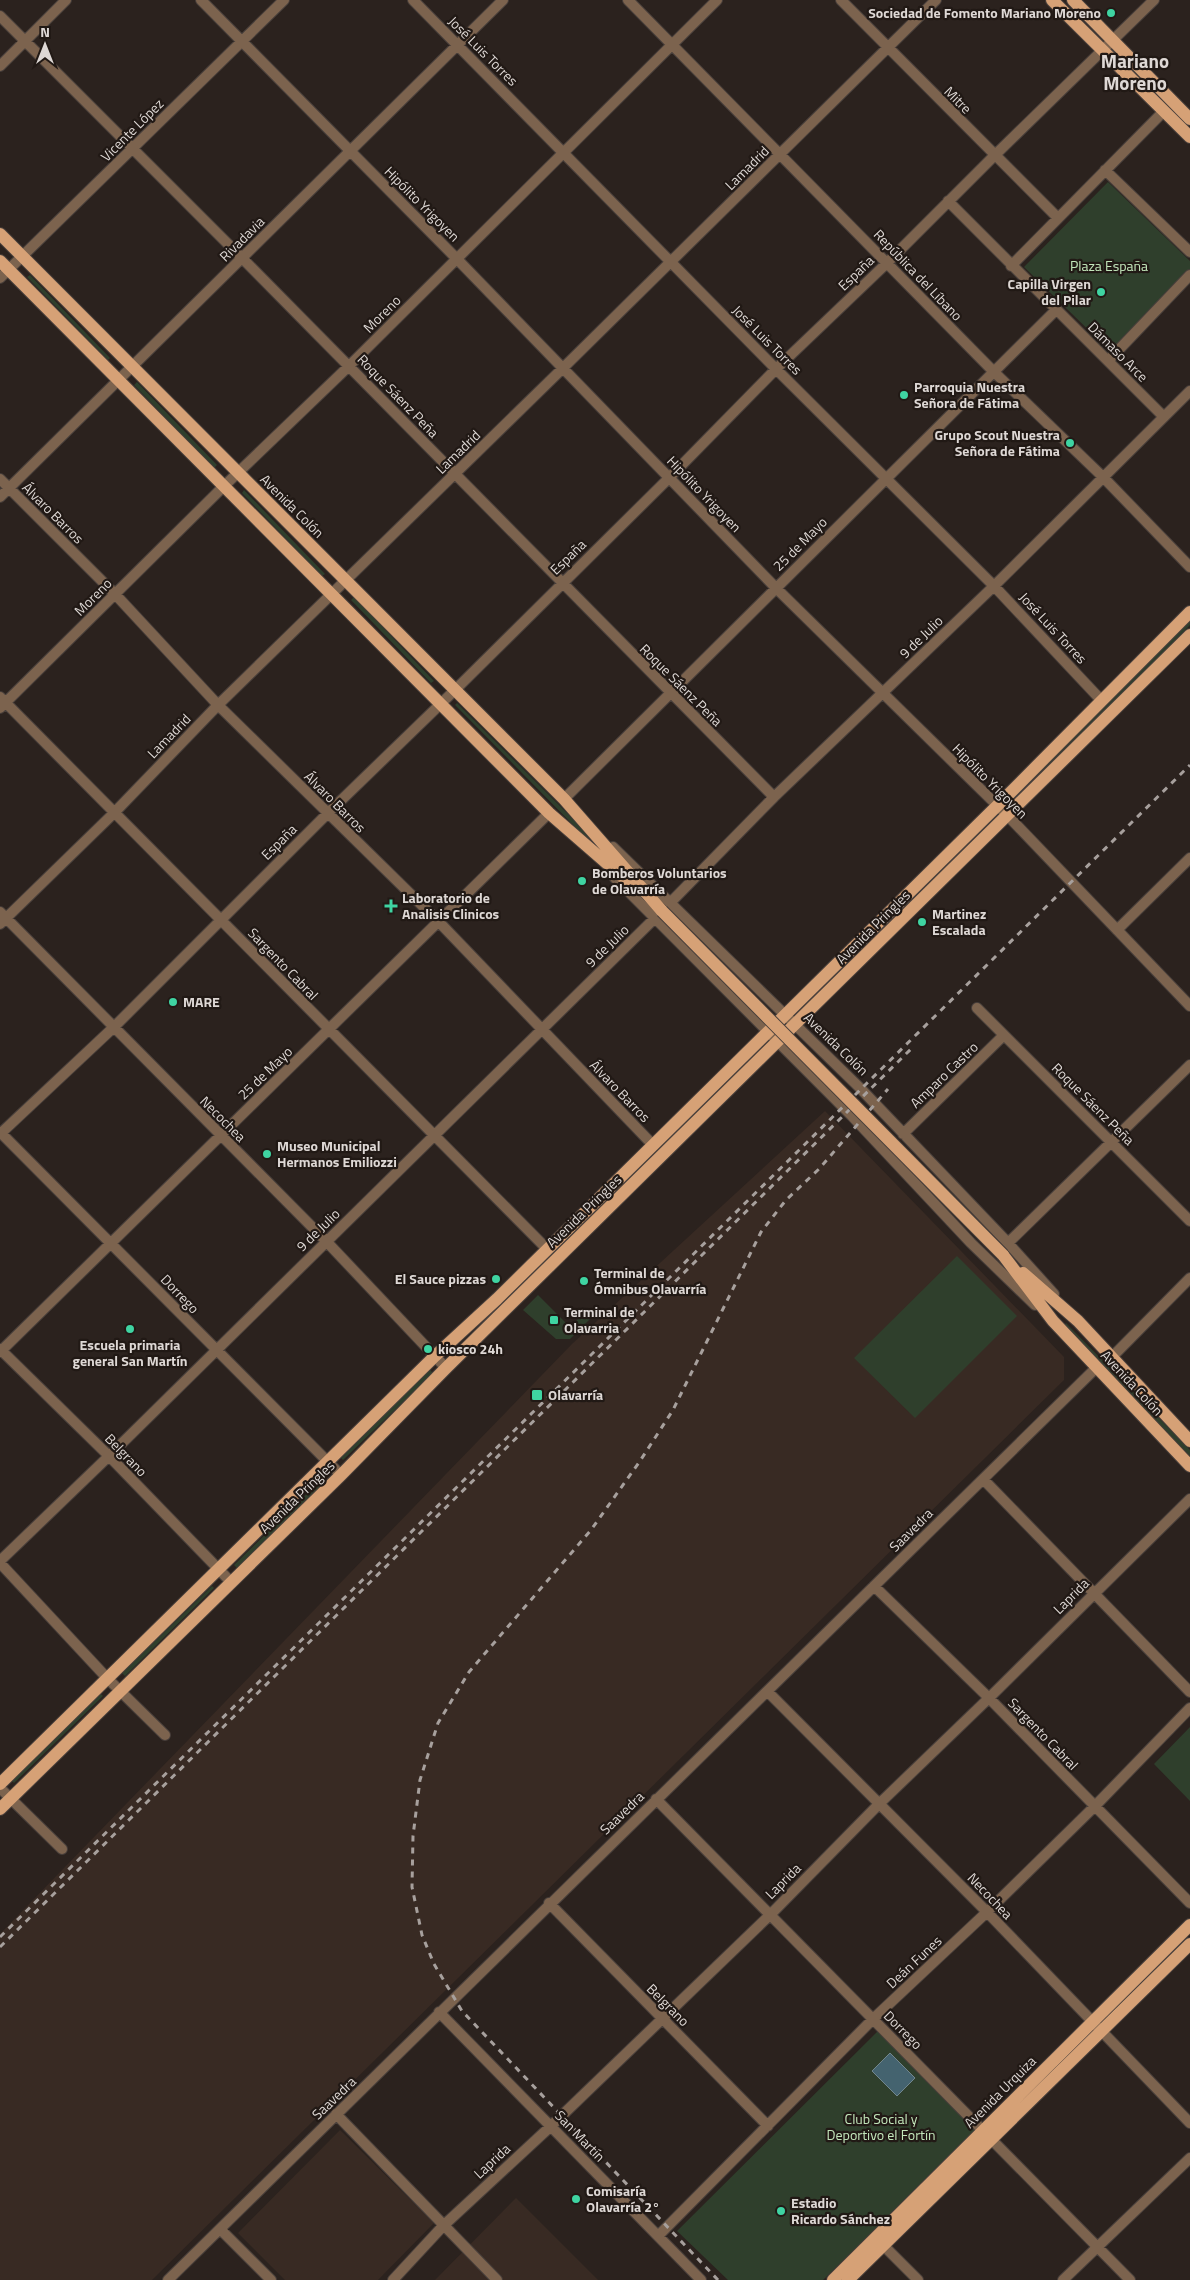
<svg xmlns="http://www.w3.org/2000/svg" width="1190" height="2280" font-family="'Titillium Web',sans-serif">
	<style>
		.built { fill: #382a23 }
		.green { fill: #2f3f2c }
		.water { fill: #44636f; stroke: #72868e }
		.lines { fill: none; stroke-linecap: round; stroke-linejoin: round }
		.minor-casing { stroke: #483f3b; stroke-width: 12 }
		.major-casing { stroke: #483f3b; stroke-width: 14 }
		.minor { stroke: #7c634e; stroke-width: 10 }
		.major { stroke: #d6a176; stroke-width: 12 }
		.rail { stroke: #a7a09d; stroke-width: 3; stroke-dasharray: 6 6; stroke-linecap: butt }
		.major-bridge-casing { stroke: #483f3b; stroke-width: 14; stroke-linecap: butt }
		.major-bridge { stroke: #d6a176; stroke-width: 12 }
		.poi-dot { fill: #3fd4a2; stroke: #211915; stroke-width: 2 }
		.labels { text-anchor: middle; stroke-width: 4.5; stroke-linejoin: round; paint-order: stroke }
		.poi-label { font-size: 14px; font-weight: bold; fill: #ded8d5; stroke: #211915; text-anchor: start }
		.street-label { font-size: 14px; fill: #ded8d5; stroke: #211915 }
		.park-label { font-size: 14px; fill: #c3e7bb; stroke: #211915 }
		.district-label { font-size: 19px; font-weight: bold; fill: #ded8d5; stroke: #211915 }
	</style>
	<rect width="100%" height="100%" fill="#2b221e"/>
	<path class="built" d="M825 1111 1064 1357V1380L152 2280H0V1934L572 1344Z
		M340 2130 434 2223 378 2280H285L238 2233Z
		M516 2198 598 2280H435Z"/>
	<path class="green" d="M1108 182 1190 261V271L1111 352 1024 267Z
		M30 275 110 358 108 360 27 277Z
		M137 382 217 465 214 468 134 385Z
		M244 490 325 574 322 576 242 493Z
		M354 597 434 681 431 683 351 600Z
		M1190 620V625L1013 804 1010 801Z
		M457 703 592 838 589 841 455 705Z
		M995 813 998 816 804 1011 801 1009Z
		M957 1256 1017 1316 915 1418 854 1358Z
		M538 1295 570 1327 584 1313 590 1319 570 1339H556L523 1310Z
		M1066 1323 1190 1450V1456L1064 1326Z
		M430 1370 433 1373 343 1460 340 1457Z
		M323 1478 326 1481 237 1568 234 1565Z
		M212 1586 214 1588 125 1676 122 1673Z
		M100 1693 103 1696 14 1783 11 1780Z
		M1190 1727V1801L1154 1764Z
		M882 2027 981 2126 823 2280H728L677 2231Z"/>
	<path class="water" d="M890 2053 915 2078 897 2096 872 2071Z"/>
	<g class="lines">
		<g class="minor-casing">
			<path id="minor" d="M201 0 457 259 776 588 1008 816 1190 1006
				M413 0 776 369 994 586 1101 700
				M628 0 994 372 1103 477 1190 567
				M841 0 1058 218
				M0 16 242 258 774 797
				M0 66 66 0
				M1105 170 1190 252
				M948 201 1163 416
				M1011 266 1164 111
				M0 278 284 0
				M1108 361 1190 275
				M0 479 115 594 218 705 439 922 652 1144
				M0 497 503 0
				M0 697 547 1249
				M0 708 223 487 349 366 717 0
				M569 804 564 799 1056 310
				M613 847 860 1088 1008 1243 1054 1294
				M612 875 852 1116 971 1243 1035 1305
				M670 903 774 797 994 586 1190 391
				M0 912 326 1241 446 1368
				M0 924 114 813 218 705 562 369 936 0
				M1117 930 1190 858
				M977 1008 1190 1221
				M0 1132 341 1475
				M0 1134 114 1027 327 814 456 689 669 478 776 369 888 262 994 156 1154 0
				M903 1134 1004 1035
				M1008 1243 1190 1065
				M0 1349 109 1456 231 1582
				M0 1352 549 813 554 817
				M1112 1357 1190 1278
				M983 1479 1190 1692
				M0 1561 109 1456 655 918
				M0 1563 107 1678 165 1735
				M874 1586 989 1698 1190 1903
				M768 1692 987 1912 1190 2123
				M0 1788 62 1849
				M656 1799 1130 2280
				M549 1903 768 2126
				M439 2012 701 2280
				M336 2114 497 2280
				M220 2229 271 2280
				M658 2236 873 2019 987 1912 1095 1806 1190 1708
				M878 2240 918 2280
				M168 2280C477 1976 786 1671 1097 1367
				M393 2280 443 2226 551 2126 771 1914 880 1803 989 1698 1190 1499
				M1063 2280 1190 2158"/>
		</g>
		<g class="major-casing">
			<path id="major" d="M1052 0 1190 137
				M1073 0 1190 119
				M0 234 564 799 662 911
				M0 261 549 813 626 880
				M1003 1255 1053 1321 1190 1466
				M1023 1273 1078 1321 1190 1441
				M0 1784 435 1356 497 1299 997 806 1190 612
				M0 1809 341 1475 446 1368 1190 635
				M833 2280 1190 1925
				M848 2280 1190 1944"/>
		</g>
		<use href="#minor" class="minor"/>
		<use href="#major" class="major"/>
		<path class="rail" d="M0 1937 1190 765
			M0 1947 913 1047
			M718 2280 462 2011 434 1964 422 1935 412 1887 413 1836 420 1780 438 1723 469 1672 591 1530 640 1461 673 1410 761 1232 786 1200 819 1169 888 1089"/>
		<g class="major-bridge-casing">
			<path id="major-bridge" d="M662 911 1003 1255"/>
		</g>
		<use href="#major-bridge" class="major-bridge"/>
	</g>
	<g class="poi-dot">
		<circle cx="1111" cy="13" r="5"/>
		<circle cx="1101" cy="292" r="5"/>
		<circle cx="904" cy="395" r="5"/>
		<circle cx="1070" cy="443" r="5"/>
		<circle cx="582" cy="881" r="5"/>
		<path d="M388.5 898.5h5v5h5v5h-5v5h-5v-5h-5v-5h5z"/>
		<circle cx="922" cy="922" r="5"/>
		<circle cx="173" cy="1002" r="5"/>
		<circle cx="267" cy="1154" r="5"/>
		<circle cx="496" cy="1279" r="5"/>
		<circle cx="584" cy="1281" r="5"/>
		<rect x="549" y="1315" width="10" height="10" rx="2.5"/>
		<circle cx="130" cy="1329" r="5"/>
		<circle cx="428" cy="1349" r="5"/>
		<rect x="531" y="1389" width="12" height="12" rx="2.5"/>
		<circle cx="576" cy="2199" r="5"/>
		<circle cx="781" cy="2211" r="5"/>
	</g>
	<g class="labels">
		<g class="poi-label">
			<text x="1101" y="18" text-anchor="end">Sociedad de Fomento Mariano Moreno</text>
			<text x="1091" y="289" text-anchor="end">Capilla Virgen<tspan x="1091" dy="16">del Pilar</tspan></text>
			<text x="914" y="392">Parroquia Nuestra<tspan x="914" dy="16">Señora de Fátima</tspan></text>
			<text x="1060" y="440" text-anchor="end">Grupo Scout Nuestra<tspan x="1060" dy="16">Señora de Fátima</tspan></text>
			<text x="592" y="878">Bomberos Voluntarios<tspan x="592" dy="16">de Olavarría</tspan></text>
			<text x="402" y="903">Laboratorio de<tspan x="402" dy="16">Analisis Clinicos</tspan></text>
			<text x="932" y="919">Martinez<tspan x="932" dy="16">Escalada</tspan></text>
			<text x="183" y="1007">MARE</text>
			<text x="277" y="1151">Museo Municipal<tspan x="277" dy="16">Hermanos Emiliozzi</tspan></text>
			<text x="594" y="1278">Terminal de<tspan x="594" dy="16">Ómnibus Olavarría</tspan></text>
			<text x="486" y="1284" text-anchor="end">El Sauce pizzas</text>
			<text x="564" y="1317">Terminal de<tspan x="564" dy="16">Olavarria</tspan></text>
			<text x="130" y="1350" text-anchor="middle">Escuela primaria<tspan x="130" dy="16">general San Martín</tspan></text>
			<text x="438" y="1354">kiosco 24h</text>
			<text x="548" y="1400">Olavarría</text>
			<text x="586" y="2196">Comisaría<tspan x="586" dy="16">Olavarría 2°</tspan></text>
			<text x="791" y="2208">Estadio<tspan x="791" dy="16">Ricardo Sánchez</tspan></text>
		</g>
		<g class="street-label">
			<text transform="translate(483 51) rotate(45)" y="5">José Luis Torres</text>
			<text transform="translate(958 100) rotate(45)" y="5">Mitre</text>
			<text transform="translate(132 130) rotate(-45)" y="5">Vicente López</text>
			<text transform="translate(747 168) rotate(-45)" y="5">Lamadrid</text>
			<text transform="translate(422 204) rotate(45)" y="5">Hipólito Yrigoyen</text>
			<text transform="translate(242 239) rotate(-45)" y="5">Rivadavia</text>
			<text transform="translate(856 273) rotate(-44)" y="5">España</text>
			<text transform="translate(918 275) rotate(46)" y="5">República del Líbano</text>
			<text transform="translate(382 314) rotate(-45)" y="5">Moreno</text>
			<text transform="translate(767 340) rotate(45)" y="5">José Luis Torres</text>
			<text transform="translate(1118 352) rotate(45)" y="5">Dámaso Arce</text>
			<text transform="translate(398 396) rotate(46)" y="5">Roque Sáenz Peña</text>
			<text transform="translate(458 452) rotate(-44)" y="5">Lamadrid</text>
			<text transform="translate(704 494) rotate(46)" y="5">Hipólito Yrigoyen</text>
			<text transform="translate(292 506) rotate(45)" y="5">Avenida Colón</text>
			<text transform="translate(53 513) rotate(45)" y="5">Álvaro Barros</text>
			<text transform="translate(800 544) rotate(-45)" y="5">25 de Mayo</text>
			<text transform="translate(568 557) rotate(-44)" y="5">España</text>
			<text transform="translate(93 597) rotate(-45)" y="5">Moreno</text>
			<text transform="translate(1053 628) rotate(47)" y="5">José Luis Torres</text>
			<text transform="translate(921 637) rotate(-44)" y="5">9 de Julio</text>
			<text transform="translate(681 685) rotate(45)" y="5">Roque Sáenz Peña</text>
			<text transform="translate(169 736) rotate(-46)" y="5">Lamadrid</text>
			<text transform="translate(990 781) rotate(45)" y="5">Hipólito Yrigoyen</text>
			<text transform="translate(335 802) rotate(45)" y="5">Álvaro Barros</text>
			<text transform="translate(279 842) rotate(-45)" y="5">España</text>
			<text transform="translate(873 927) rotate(-45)" y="5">Avenida Pringles</text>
			<text transform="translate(607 946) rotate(-44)" y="5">9 de Julio</text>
			<text transform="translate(283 964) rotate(46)" y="5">Sargento Cabral</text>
			<text transform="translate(836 1044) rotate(44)" y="5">Avenida Colón</text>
			<text transform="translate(265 1073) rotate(-44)" y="5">25 de Mayo</text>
			<text transform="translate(944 1075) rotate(-44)" y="5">Amparo Castro</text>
			<text transform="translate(620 1091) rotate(46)" y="5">Álvaro Barros</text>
			<text transform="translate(1093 1104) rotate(45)" y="5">Roque Sáenz Peña</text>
			<text transform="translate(223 1119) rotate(45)" y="5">Necochea</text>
			<text transform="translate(584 1211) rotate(-44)" y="5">Avenida Pringles</text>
			<text transform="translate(318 1230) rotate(-44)" y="5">9 de Julio</text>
			<text transform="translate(180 1294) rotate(46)" y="5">Dorrego</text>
			<text transform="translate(1132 1383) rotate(47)" y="5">Avenida Colón</text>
			<text transform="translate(126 1455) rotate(46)" y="5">Belgrano</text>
			<text transform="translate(297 1497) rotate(-44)" y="5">Avenida Pringles</text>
			<text transform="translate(911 1530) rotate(-45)" y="5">Saavedra</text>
			<text transform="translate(1071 1596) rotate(-45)" y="5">Laprida</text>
			<text transform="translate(1043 1734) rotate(46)" y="5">Sargento Cabral</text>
			<text transform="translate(622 1813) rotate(-44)" y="5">Saavedra</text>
			<text transform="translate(783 1881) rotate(-45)" y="5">Laprida</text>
			<text transform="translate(990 1896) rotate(46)" y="5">Necochea</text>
			<text transform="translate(914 1962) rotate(-43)" y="5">Deán Funes</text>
			<text transform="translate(668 2005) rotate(45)" y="5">Belgrano</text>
			<text transform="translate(903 2030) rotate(45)" y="5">Dorrego</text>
			<text transform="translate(1000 2092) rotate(-45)" y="5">Avenida Urquiza</text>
			<text transform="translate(334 2098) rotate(-44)" y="5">Saavedra</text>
			<text transform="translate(580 2136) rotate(46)" y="5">San Martín</text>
			<text transform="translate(492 2161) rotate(-43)" y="5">Laprida</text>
		</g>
		<g class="park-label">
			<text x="1109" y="271">Plaza España</text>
			<text x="881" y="2124">Club Social y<tspan x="881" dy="16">Deportivo el Fortín</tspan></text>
		</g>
		<g class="district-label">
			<text x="1135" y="68">Mariano<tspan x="1135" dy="22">Moreno</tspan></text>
		</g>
	</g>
	<g transform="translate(45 45)" stroke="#211915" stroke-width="4" paint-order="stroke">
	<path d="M0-4L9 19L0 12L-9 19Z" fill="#ded8d5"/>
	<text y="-8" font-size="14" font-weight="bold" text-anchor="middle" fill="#ded8d5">N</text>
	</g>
</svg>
